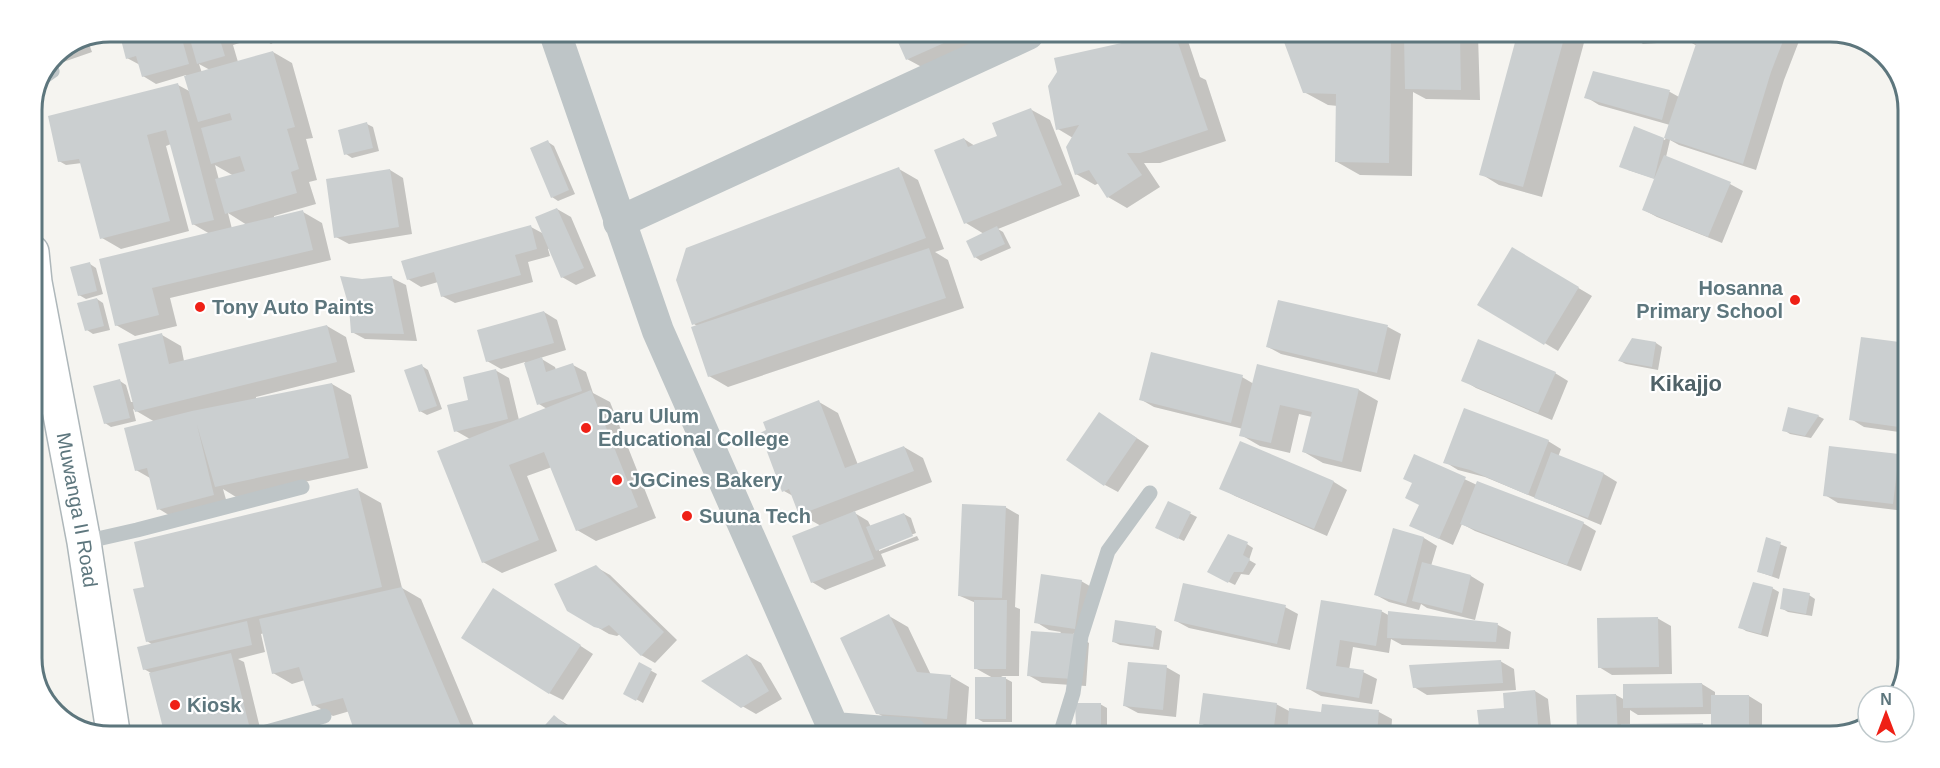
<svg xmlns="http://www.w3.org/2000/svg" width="1940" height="768" font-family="Helvetica,sans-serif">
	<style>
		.shadow { fill: #0003; fill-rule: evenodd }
		.building { fill: #cbcfd0 }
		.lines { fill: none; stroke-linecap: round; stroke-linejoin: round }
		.secondary-casing { stroke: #aeb7ba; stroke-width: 36 }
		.lane { stroke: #bec5c7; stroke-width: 15 }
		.street { stroke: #bec5c7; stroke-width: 32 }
		.secondary { stroke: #fff; stroke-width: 33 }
		.poi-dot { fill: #ef2016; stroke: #fff; stroke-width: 2 }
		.labels { text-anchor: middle; stroke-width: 4.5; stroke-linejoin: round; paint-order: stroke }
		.poi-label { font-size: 20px; font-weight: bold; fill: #5d767d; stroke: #fff; text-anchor: start }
		.street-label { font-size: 20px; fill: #5d767d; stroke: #fff }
		.quarter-label { font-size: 22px; font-weight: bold; fill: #506268; stroke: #fff }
		.rim { fill: none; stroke: #5d767d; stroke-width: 3 }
	</style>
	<rect width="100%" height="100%" fill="#f5f4f0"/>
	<path class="shadow" d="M120 32H293L271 44 259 37 233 45 238 62 273 52 292 63 313 138 306 139 317 180 309 182 316 204 274 216V219L303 212 322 223 331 260 170 298 177 326 135 336 116 325 100 260 210 234 193 224 171 144 166 146 189 231 121 249 102 238 82 163 66 165 59 161 178 85 191 92 186 75 156 84 143 76 140 65 127 58ZM199 64 210 70 202 73ZM215 165 234 176 219 180ZM228 213 247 225 232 229Z
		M895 33 982 34 988 46 931 72 907 59Z
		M1169 34H1176L1188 41 1200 77 1206 80 1226 141 1160 163H1144L1160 187 1127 208 1108 197 1099 183 1095 185 1076 174 1073 138 1058 129Z
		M1283 34 1478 35 1480 100 1426 99 1413 92 1412 176 1360 175 1337 162 1338 106 1328 105 1304 92Z
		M1519 35H1578L1585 39 1542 197 1499 185 1481 174Z
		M1636 35H1657V43L1643 44 1637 40Z
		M1686 35 1801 36 1784 80 1756 170 1679 145 1670 140 1666 157 1730 184 1743 191 1722 243 1657 217 1644 210 1656 179 1628 170 1635 128 1665 140 1670 125 1599 105 1586 97 1594 72 1670 92 1679 97 1697 46 1685 39Z
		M88 41 92 52 49 67 55 54Z
		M1030 109 1050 120 1080 196 998 229 1003 232 1011 248 981 261 975 257 984 234 966 223 964 139 975 146 999 137Z
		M367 124 373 127 379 151 352 158 346 154Z
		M548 142 554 146 575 194 558 201 552 197Z
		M899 169 918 180 944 249 935 252 948 260 964 308 728 387 709 376 697 326 694 324Z
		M390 170 403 178 412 234 349 244 336 237Z
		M557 209 571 217 596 276 576 285 562 277 550 248 548 249 550 256 528 262 533 282 455 303 442 296 438 282 421 287 408 279 531 227 544 234Z
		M1512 249 1592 296 1558 351 1479 304Z
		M90 264 96 268 103 294 86 299 79 295Z
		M392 278 406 285 417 341 365 339 352 332 350 306 362 280Z
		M97 299 103 303 110 330 93 334 87 330Z
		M544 312 557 320 566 350 540 358 555 367 556 370 573 365 586 372 593 393 610 402 656 518 596 541 577 530 552 467 527 476 557 551 502 573 483 562 470 439 456 431 470 401 495 370 509 378 519 420 547 409 539 404 525 362 501 369 487 361Z
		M327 326 346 337 355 372 256 397V400L332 384 351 395 368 468 236 497 223 489 227 503 172 517 159 509 150 478 136 470 155 422 133 409 136 421 111 427 105 423 120 381 126 385 131 402H134L162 335 181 346 184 361Z
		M1388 327 1401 334 1390 380 1281 354 1268 347Z
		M1633 339 1656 343 1662 347 1658 370 1626 364 1620 361Z
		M1907 345 1906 433 1864 427 1851 419Z
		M422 366 428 370 442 409 427 415 420 411Z
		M1258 366 1359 390 1378 401 1361 472 1323 463 1304 452 1312 417 1299 414 1290 453 1260 446 1241 435 1243 429 1154 407 1140 399 1242 377 1254 384Z
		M1555 373 1568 381 1552 420 1476 388 1463 380Z
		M819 402 838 413 858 465 904 447 923 458 932 482 853 512 868 521 871 527 904 514 911 518 916 533 879 547V551L917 536 919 540 881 554 886 566 825 590 812 582 821 526 800 514 793 496 784 491Z
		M1818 416 1824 419 1811 438 1790 434 1784 430Z
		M1112 422 1149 446 1118 492 1105 485Z
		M1548 441 1561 449 1558 457 1604 474 1617 482 1601 525 1485 477 1458 470 1445 462Z
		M1241 443 1334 482 1347 490 1327 536 1235 496 1221 488Z
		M1415 456 1477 485 1583 523 1596 531 1581 571 1475 531 1462 524 1453 545 1411 526 1420 505Z
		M1898 456 1902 458 1906 456 1905 511 1838 503 1825 495Z
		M358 490 381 503 402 588 421 599 477 733H357L350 711 333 716 314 705 305 680 292 684 273 673 264 633 261 634 265 652 238 659 244 662 261 732H165L151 673 144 669 153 645 147 641 146 588Z
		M32 493 36 517 32 522Z
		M1169 503 1197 517 1184 541 1163 531Z
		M1005 507 1019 515 1015 607 1020 609 1019 676H1001L1012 682V722H983L976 718 993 678 975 668 976 603 960 596Z
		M1394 529 1424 538 1437 546 1431 566 1471 576 1484 584 1475 620 1427 608 1421 604 1419 610 1389 602 1376 595Z
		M1767 539 1787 547 1779 579 1759 572Z
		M1247 544 1253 548 1249 560 1256 564 1249 575 1241 574 1235 585 1209 572Z
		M596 567 610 575 677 640 655 663 641 655 620 634 617 636 609 634 568 610Z
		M1081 581 1095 589 1088 635 1073 633 1089 643 1086 686 1042 683 1028 675 1061 632 1049 630 1036 622Z
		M1772 588 1779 592 1768 637 1746 631 1740 627Z
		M1809 595 1815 599 1812 616 1788 612 1781 608Z
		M507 598 593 654 563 700 549 693Z
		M1322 601 1381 611 1390 616 1498 625 1511 632 1509 649 1402 645 1391 639 1389 653 1353 647 1349 670 1363 672 1377 679 1372 704 1321 696 1307 688Z
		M1285 607 1298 614 1290 650 1189 628 1176 621Z
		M889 616 908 627 931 675 950 676 969 687 966 729 896 724 877 713Z
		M1657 618 1671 626 1672 674 1612 675 1599 667Z
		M1155 627 1162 631 1159 650 1120 645 1114 642Z
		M747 655 761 663 782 699 756 714 742 706Z
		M1500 661 1514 669 1516 690 1427 695 1414 687Z
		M639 664 657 674 643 703 625 693Z
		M1166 667 1180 675 1176 717 1138 713 1125 706Z
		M1702 684 1715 692V696H1749L1762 704V736H1579L1616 695 1625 700ZM1630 710 1638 715 1713 714 1712 730 1702 724 1630 726Z
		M1535 691 1548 699 1552 736H1481L1506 709Z
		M1100 704 1107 708V729H1084L1077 725Z
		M1276 704 1291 712 1323 714V706L1379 712 1392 719 1391 735H1238V733L1214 731 1201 723Z
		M555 717 568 725 578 733H540Z"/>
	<path class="building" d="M119 32H180L189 64 142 77 136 56 126 59Z
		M188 32H256L221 43 225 56 197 64Z
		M894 33 929 34H964L906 60Z
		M1162 34H1175L1208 130 1140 153H1127L1142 175 1107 198 1089 170 1075 175 1066 147 1079 125 1056 130 1048 86 1057 72 1054 58Z
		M1281 34 1391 35 1389 163 1335 162 1336 94 1303 93Z
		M1404 35H1460L1461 90 1405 89Z
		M1517 35H1565L1523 187 1479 175Z
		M1685 35 1785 36 1771 72 1743 164 1664 138 1696 44 1683 40Z
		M273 51 295 127 287 129 299 169 291 172 297 193 225 214 215 179 245 171 240 156 211 164 201 128 232 120 230 113 198 122 184 76Z
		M1593 71 1670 90 1662 120 1584 98Z
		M178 83 214 220 192 225 166 130 147 135 170 221 100 239 79 159 58 162 48 116Z
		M1031 108 1062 185 964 224 934 150 964 138 968 147 997 136 992 123Z
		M367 122 373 148 344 155 338 130Z
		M1634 126 1664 138 1654 179 1664 155 1731 182 1708 237 1642 210 1654 179 1619 167Z
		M548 140 569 190 551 198 530 148Z
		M899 167 926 238 692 325 676 280 686 248Z
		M390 169 399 227 334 238 326 179Z
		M557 208 584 268 561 278 535 217Z
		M303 210 313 250 152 288 159 315 115 326 99 259Z
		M531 225 537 249 515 255 521 275 441 297 434 272 407 280 401 261Z
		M997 226 1005 244 974 258 966 241Z
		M1512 247 1579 287 1544 345 1477 305Z
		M929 248 946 298 708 377 691 327Z
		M90 262 97 291 78 296 70 267Z
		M340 276 362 279 392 276 404 334 351 333 349 307Z
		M97 298 104 326 85 331 77 303Z
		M1278 300 1388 325 1377 373 1266 347Z
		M544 311 554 343 486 362 477 330Z
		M327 325 337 362 135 412 118 344 162 333 169 364Z
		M1861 337 1907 343 1906 428 1849 420Z
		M1632 338 1656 342 1652 367 1618 361Z
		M1478 339 1556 372 1538 413 1461 381Z
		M1151 352 1243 375 1231 423 1139 400Z
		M542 357 546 372 573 363 582 391 537 405 524 363Z
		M422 364 437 406 419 412 404 370Z
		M1257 364 1359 389 1342 462 1302 452 1312 412 1280 405 1271 443 1239 436Z
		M496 369 508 419 454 432 447 405 468 400 463 377Z
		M120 379 130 418 104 424 93 386Z
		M332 383 349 458 215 487 197 425 214 495 157 510 147 468 135 471 124 428 192 411Z
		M591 390 638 507 576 531 544 452 509 465 539 540 482 563 437 451Z
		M819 400 845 468 904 446 914 471 799 515 789 489 782 492 760 433 766 430 763 422Z
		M1788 407 1819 415 1805 436 1782 431Z
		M1464 408 1549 440 1528 495 1470 470 1443 463Z
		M1099 412 1137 438 1104 486 1066 460Z
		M1240 441 1334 481 1314 529 1219 489Z
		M1829 446 1899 454 1893 504 1823 496Z
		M1551 452 1604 473 1588 518 1534 498Z
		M1414 454 1466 477 1439 539 1409 526 1419 505 1405 498 1412 483 1403 479Z
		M1901 454H1906L1905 505H1900Z
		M1477 481 1584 522 1567 565 1460 524Z
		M358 488 382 587 146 642 133 589 144 587 134 542Z
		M1168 501 1191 512 1178 539 1155 528Z
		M962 504 1006 506 1002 598 958 596Z
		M855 511 874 559 811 583 792 536Z
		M904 513 913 536 876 551 866 527Z
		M1393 528 1424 537 1406 604 1374 595Z
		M1228 534 1248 542 1243 555 1250 559 1243 572H1234L1228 583 1207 572Z
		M1766 537 1781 542 1772 576 1757 572Z
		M1422 562 1471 575 1462 613 1412 601Z
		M596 565 664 632 641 656 609 625 602 629 594 627 567 611 554 584Z
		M1041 574 1082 580 1075 629 1034 623Z
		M1753 582 1773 587 1761 634 1738 628Z
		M1183 583 1286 605 1277 644 1174 621Z
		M402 587 443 684 464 733H355L343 698 312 706 299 667 272 674 259 619Z
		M493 588 581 645 549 694 461 638Z
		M1783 588 1810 593 1806 614 1780 609Z
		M974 600H1007L1006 669H974Z
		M1321 600 1382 610 1376 646 1340 640 1336 666 1364 670 1359 698 1306 689Z
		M1388 611 1498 623 1496 642 1387 638Z
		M889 614 917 672 951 675 947 719 876 714 840 638Z
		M1658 617 1659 667 1598 668 1597 618Z
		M1115 620 1156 626 1153 647 1112 642Z
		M247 621 252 645 143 670 137 647Z
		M1031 631 1076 634 1073 679 1027 676Z
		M231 653 249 725 218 733 164 732 149 673Z
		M747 654 769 691 741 708 701 681Z
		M1501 660 1503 683 1413 688 1409 665Z
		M639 662 652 669 636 701 623 694Z
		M1128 662 1167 665 1163 710 1123 706Z
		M975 677H1006V719H975Z
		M1702 683 1703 707 1623 708V684Z
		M1535 690 1539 736H1480L1477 710 1504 708 1503 693Z
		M1203 693 1277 703 1273 735H1236L1237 728 1199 724Z
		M1616 694 1618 736H1577L1576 695Z
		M1711 695H1749V736H1711Z
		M1075 703H1101V726H1076Z
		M1322 704 1379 710 1377 735H1287L1289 708 1321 712Z
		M554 715 575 733H538Z
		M1703 723V736H1621V724Z"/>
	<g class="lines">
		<g class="secondary-casing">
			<g id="secondary">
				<path id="s1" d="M32 252 35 282 84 542 113 732"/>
			</g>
		</g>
		<path class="lane" d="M45 76 52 71 50 65
			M84 542 137 530 302 487
			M263 733 324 716
			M1060 735 1073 693 1081 636 1108 551 1150 493"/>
		<path class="street" d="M555 33 658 331 836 734
			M619 222 1028 34
			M834 728 912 734"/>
		<use href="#secondary" class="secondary"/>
	</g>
	<g class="poi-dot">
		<circle cx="1795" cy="300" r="6"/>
		<circle cx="200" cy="307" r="6"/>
		<circle cx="586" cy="428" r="6"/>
		<circle cx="617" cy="480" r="6"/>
		<circle cx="687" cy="516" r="6"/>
		<circle cx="175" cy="705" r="6"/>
	</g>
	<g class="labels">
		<g class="poi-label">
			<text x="1783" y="295" text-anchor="end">Hosanna<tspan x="1783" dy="23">Primary School</tspan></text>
			<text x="212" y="314">Tony Auto Paints</text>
			<text x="598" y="423">Daru Ulum<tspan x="598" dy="23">Educational College</tspan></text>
			<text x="629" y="487">JGCines Bakery</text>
			<text x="699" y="523">Suuna Tech</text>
			<text x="187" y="712">Kiosk</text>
		</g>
		<g class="street-label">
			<text dy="7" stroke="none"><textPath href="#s1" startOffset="262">Muwanga II Road</textPath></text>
		</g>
		<g class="quarter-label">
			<text x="1686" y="391">Kikajjo</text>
		</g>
	</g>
	<path d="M0 0H1940V768H0ZM110 42H1830A68 68 0 0 1 1898 110V658A68 68 0 0 1 1830 726H110A68 68 0 0 1 42 658V110A68 68 0 0 1 110 42Z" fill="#fff" fill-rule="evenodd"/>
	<path class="rim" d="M110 42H1830A68 68 0 0 1 1898 110V658A68 68 0 0 1 1830 726H110A68 68 0 0 1 42 658V110A68 68 0 0 1 110 42Z"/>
	<g transform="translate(1886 714)"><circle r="28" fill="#ffffff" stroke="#bec8cb" stroke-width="1.5"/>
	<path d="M0-4.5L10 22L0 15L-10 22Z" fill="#ef2016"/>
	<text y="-9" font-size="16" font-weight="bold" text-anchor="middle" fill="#5d767d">N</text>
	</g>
</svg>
